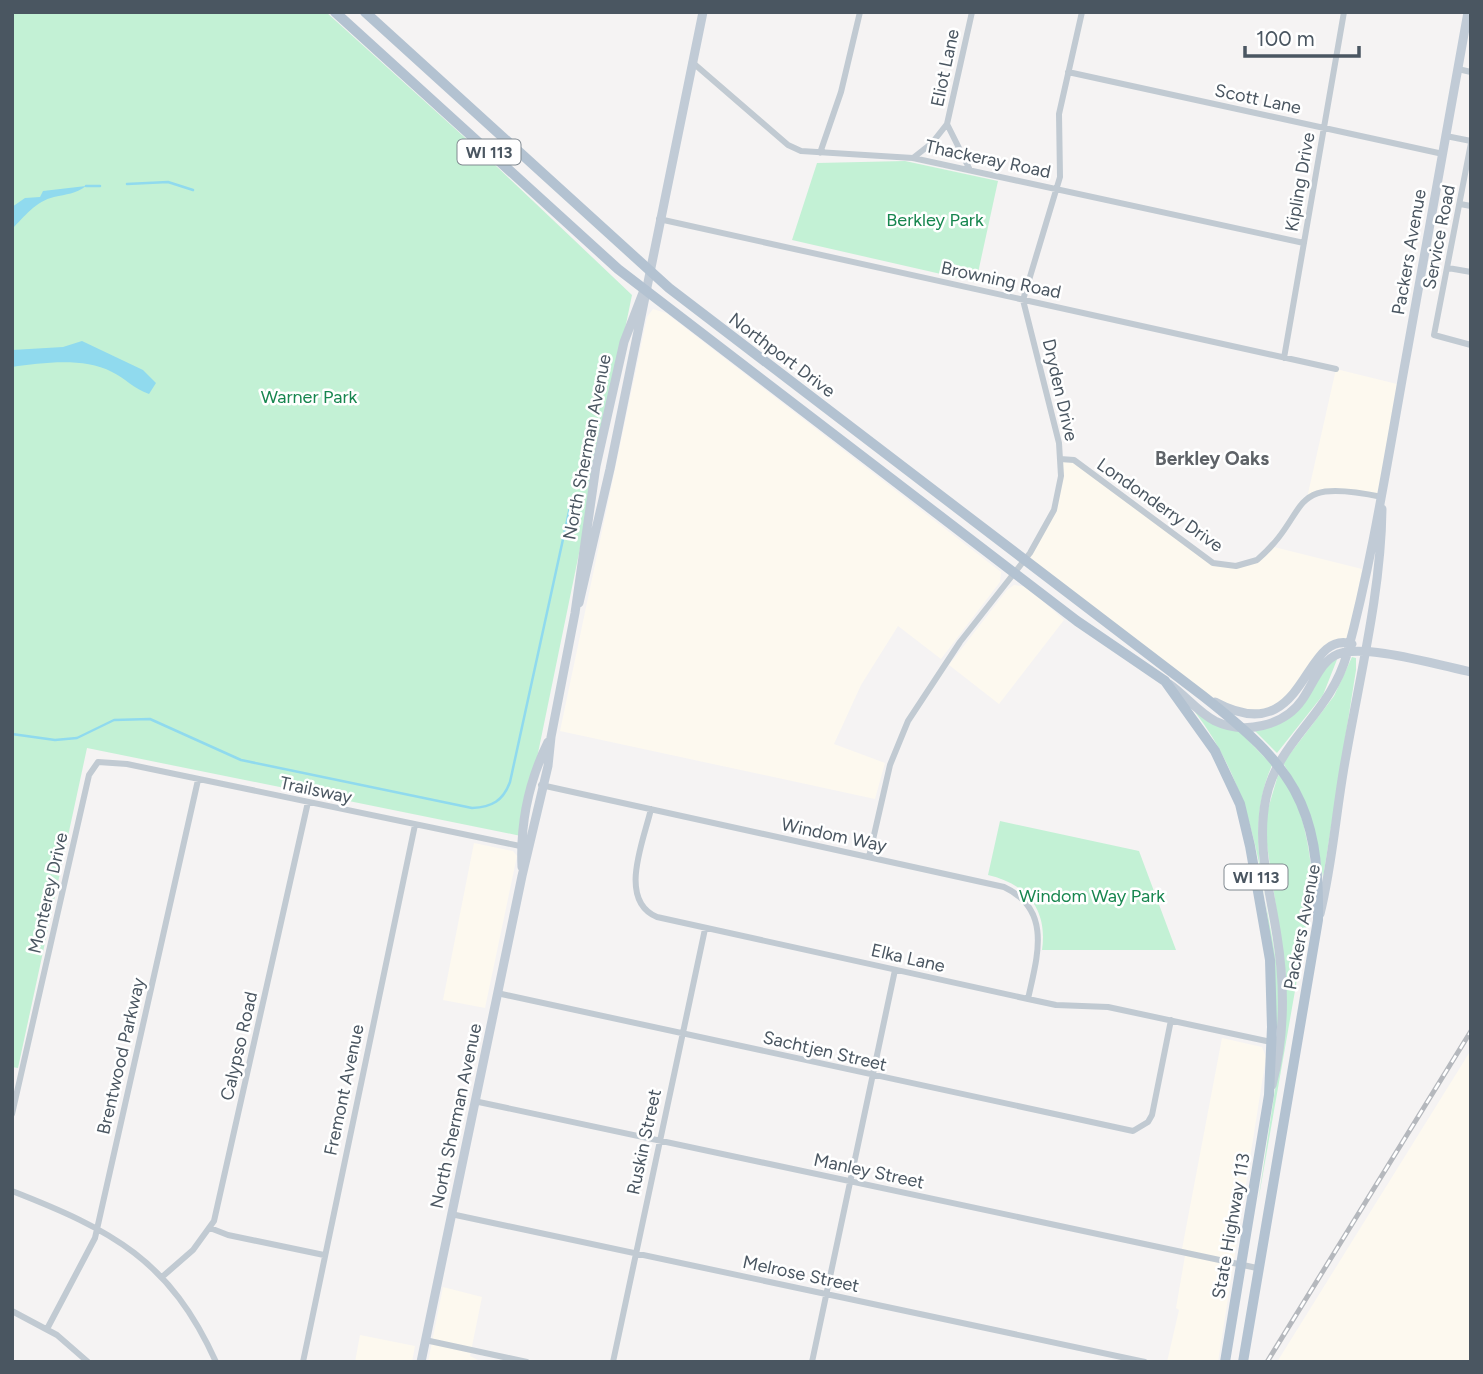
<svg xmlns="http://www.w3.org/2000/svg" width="1483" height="1374" font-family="Figtree,sans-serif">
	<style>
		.commercial { fill: #fdf9ef }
		.green { fill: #c3f1d5 }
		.water { fill: #90daee }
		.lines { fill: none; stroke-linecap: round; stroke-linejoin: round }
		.stream { stroke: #90daee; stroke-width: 2.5 }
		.street { stroke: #c1cad2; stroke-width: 6 }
		.secondary { stroke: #c1cbd6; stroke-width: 9 }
		.primary { stroke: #b3c2d1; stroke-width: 10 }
		.rail-casing { stroke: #b5b8bd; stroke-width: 5 }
		.rail { stroke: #fff; stroke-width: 2.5; stroke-dasharray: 8; stroke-linecap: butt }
		.labels { text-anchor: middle; stroke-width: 5; stroke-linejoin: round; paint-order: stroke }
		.shield { fill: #fff; stroke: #808990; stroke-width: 2 }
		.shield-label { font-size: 16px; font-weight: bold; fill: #4a5661 }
		.street-label { font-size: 18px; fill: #4a5661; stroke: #fff }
		.park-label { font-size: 18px; fill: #17864f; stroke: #fff }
		.neighbourhood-label { font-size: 19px; font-weight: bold; fill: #5f6368; stroke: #fff }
	</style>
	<rect width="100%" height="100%" fill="#f5f3f3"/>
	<path class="commercial" d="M653 309 666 313 1001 572 1000 582 941 659 898 626 861 685 834 744 885 763 875 799 560 731 647 317Z
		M1336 369 1401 385 1382 497 1346 490 1307 498Z
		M1060 459H1071L1213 563 1225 566 1257 560 1270 546 1362 569 1349 643 1333 644 1293 696 1255 714 1203 696 1025 559 1046 527 1059 491Z
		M1014 585 1027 587 1064 620 999 704 949 665 1007 590Z
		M474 843 513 851 517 856 485 1008 443 1000Z
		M1222 1038 1262 1047 1266 1057 1218 1362H1167L1179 1310 1176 1308 1186 1250 1182 1249Z
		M1471 1050V1362H1277L1333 1272Z
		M443 1287 482 1297 470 1356 482 1362H428Z
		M360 1335 415 1346 412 1362H355Z"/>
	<path class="green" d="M12 12H326L493 163 632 295 521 836 87 748 18 1068 12 1067Z
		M905 161 998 181 976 282 792 240 817 163Z
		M1338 657 1323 695 1277 753 1254 730 1283 719 1326 665Z
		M1352 657 1356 658V670L1323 878C1318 835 1306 799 1283 763L1334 696Z
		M1195 712 1239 731 1272 765C1244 829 1266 894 1276 961 1279 983 1279 1004 1278 1026H1276C1270 918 1263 800 1195 712Z
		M1278 775C1302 790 1312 861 1313 888L1258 1202 1285 1023 1286 976 1266 838V816Z
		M1000 821 1139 851 1176 950H1042C1048 910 1027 884 988 875Z"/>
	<path class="water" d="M86 186C75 194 67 194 54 197 36 201 24 217 12 229V207L25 198 40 197 43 191Z
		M82 341 143 370 156 383 149 394C134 389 125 378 112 372 82 357 43 363 12 367V350L63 347Z"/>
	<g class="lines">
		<path class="stream" d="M127 184 168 182 193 190
			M86 186H100
			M12 734 55 740 77 738 114 720 150 719 241 760 472 808C492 807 503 801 510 782L572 498"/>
		<path class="street" d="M692 62 788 145 801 151 913 158 1304 243
			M1458 69 1471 72
			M1068 72 1443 154
			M947 124 969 168
			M1446 136 1471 141
			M1471 143 1434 335 1471 345
			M820 153 841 92 860 12
			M913 158 932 143 947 124 972 12
			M1460 204 1471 206
			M659 219 1336 369
			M1448 268 1471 272
			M1284 358 1344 12
			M1060 459 1074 460 1213 563 1236 566 1257 560C1314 511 1282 476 1382 497
			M541 785 1004 887C1053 910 1037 957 1028 999
			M651 809C644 840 617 900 657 917L1028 999 1056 1005 1108 1007 1271 1042
			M869 857 890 765 908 721 960 642 1030 553 1054 510 1061 476 1059 443 1023 300 1060 177 1059 114 1082 12
			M497 993 1133 1131 1148 1122 1152 1115 1171 1020
			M474 1101 1257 1268
			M12 1114 89 775 98 762 127 764 525 847
			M12 1191C112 1230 170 1260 216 1362
			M451 1214 1145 1362
			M210 1228 228 1235 324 1255
			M162 1277 193 1250 214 1221 308 802
			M12 1311 57 1335 88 1362
			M47 1329 95 1238 198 780
			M425 1340 527 1362
			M303 1362 415 825
			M613 1362 705 929
			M812 1362 895 970"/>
		<path class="secondary" d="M579 603 610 469 703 12
			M1169 684C1185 695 1198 712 1215 721 1244 735 1284 726 1302 700 1312 686 1319 665 1334 656 1359 641 1441 666 1471 672
			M1215 702C1308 752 1301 628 1352 644
			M522 867C520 824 529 781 548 742
			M1320 914C1333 862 1336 809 1346 756 1360 675 1381 592 1382 509
			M1272 1085C1285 1036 1285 986 1277 936 1270 890 1256 845 1266 798 1278 740 1330 715 1347 654 1373 557 1388 457 1406 358 1426 243 1447 128 1468 12
			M421 1362 522 876 548 766 551 737 575 613 596 466 624 342 644 290"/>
		<path class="primary" d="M335 12 618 269 1077 621 1165 681 1215 751 1240 804 1250 846 1270 960 1272 1027 1269 1095 1225 1362
			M365 12 669 288 1203 696C1292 766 1320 803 1318 920L1243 1362"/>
		<g class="rail-casing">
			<path id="rail" d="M1267 1362 1471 1031"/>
		</g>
		<use href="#rail" class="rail"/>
	</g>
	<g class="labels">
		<g class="shield">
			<rect x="457.5" y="139.5" width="63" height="25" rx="5"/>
			<rect x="1224.5" y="864.5" width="63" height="25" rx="5"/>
		</g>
		<g class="shield-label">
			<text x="489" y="158">WI 113</text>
			<text x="1256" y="883">WI 113</text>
		</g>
		<g class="street-label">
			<text transform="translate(945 68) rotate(-78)" y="6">Eliot Lane</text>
			<text transform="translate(1258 99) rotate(12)" y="6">Scott Lane</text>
			<text transform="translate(988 159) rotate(12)" y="6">Thackeray Road</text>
			<text transform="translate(1300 182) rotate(-80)" y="6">Kipling Drive</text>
			<text transform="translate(1439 237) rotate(-79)" y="6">Service Road</text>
			<text transform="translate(1409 252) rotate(-80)" y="6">Packers Avenue</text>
			<text transform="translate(1001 280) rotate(12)" y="6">Browning Road</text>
			<text transform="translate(782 355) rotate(37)" y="6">Northport Drive</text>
			<text transform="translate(1060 390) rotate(77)" y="6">Dryden Drive</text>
			<text transform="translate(587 447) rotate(-79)" y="6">North Sherman Avenue</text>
			<text transform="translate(1160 505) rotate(35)" y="6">Londonderry Drive</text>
			<text transform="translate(316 790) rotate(12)" y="6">Trailsway</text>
			<text transform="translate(834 835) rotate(12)" y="6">Windom Way</text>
			<text transform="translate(48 893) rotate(-77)" y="6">Monterey Drive</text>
			<text transform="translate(1302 927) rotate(-79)" y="6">Packers Avenue</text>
			<text transform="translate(908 958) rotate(13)" y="6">Elka Lane</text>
			<text transform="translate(239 1046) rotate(-77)" y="6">Calypso Road</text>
			<text transform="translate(825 1051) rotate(13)" y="6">Sachtjen Street</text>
			<text transform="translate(121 1056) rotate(-77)" y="6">Brentwood Parkway</text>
			<text transform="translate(344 1090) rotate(-78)" y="6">Fremont Avenue</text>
			<text transform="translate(456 1116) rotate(-78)" y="6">North Sherman Avenue</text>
			<text transform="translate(644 1142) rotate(-78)" y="6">Ruskin Street</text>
			<text transform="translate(869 1171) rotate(12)" y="6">Manley Street</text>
			<text transform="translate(1231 1226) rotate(-80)" y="6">State Highway 113</text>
			<text transform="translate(801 1274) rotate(12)" y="6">Melrose Street</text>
		</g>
		<g class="park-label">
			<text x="935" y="226">Berkley Park</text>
			<text x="309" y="403">Warner Park</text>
			<text x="1092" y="902">Windom Way Park</text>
		</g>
		<g class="neighbourhood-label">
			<text x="1212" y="465">Berkley Oaks</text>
		</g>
	</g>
	<rect width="1483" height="1374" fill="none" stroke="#4a5661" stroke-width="28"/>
	<path d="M1245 46v10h114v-10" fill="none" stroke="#4a5661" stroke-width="3.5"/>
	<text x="1256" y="46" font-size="21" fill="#4a5661" stroke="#ffffff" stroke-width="5" paint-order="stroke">100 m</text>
</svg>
